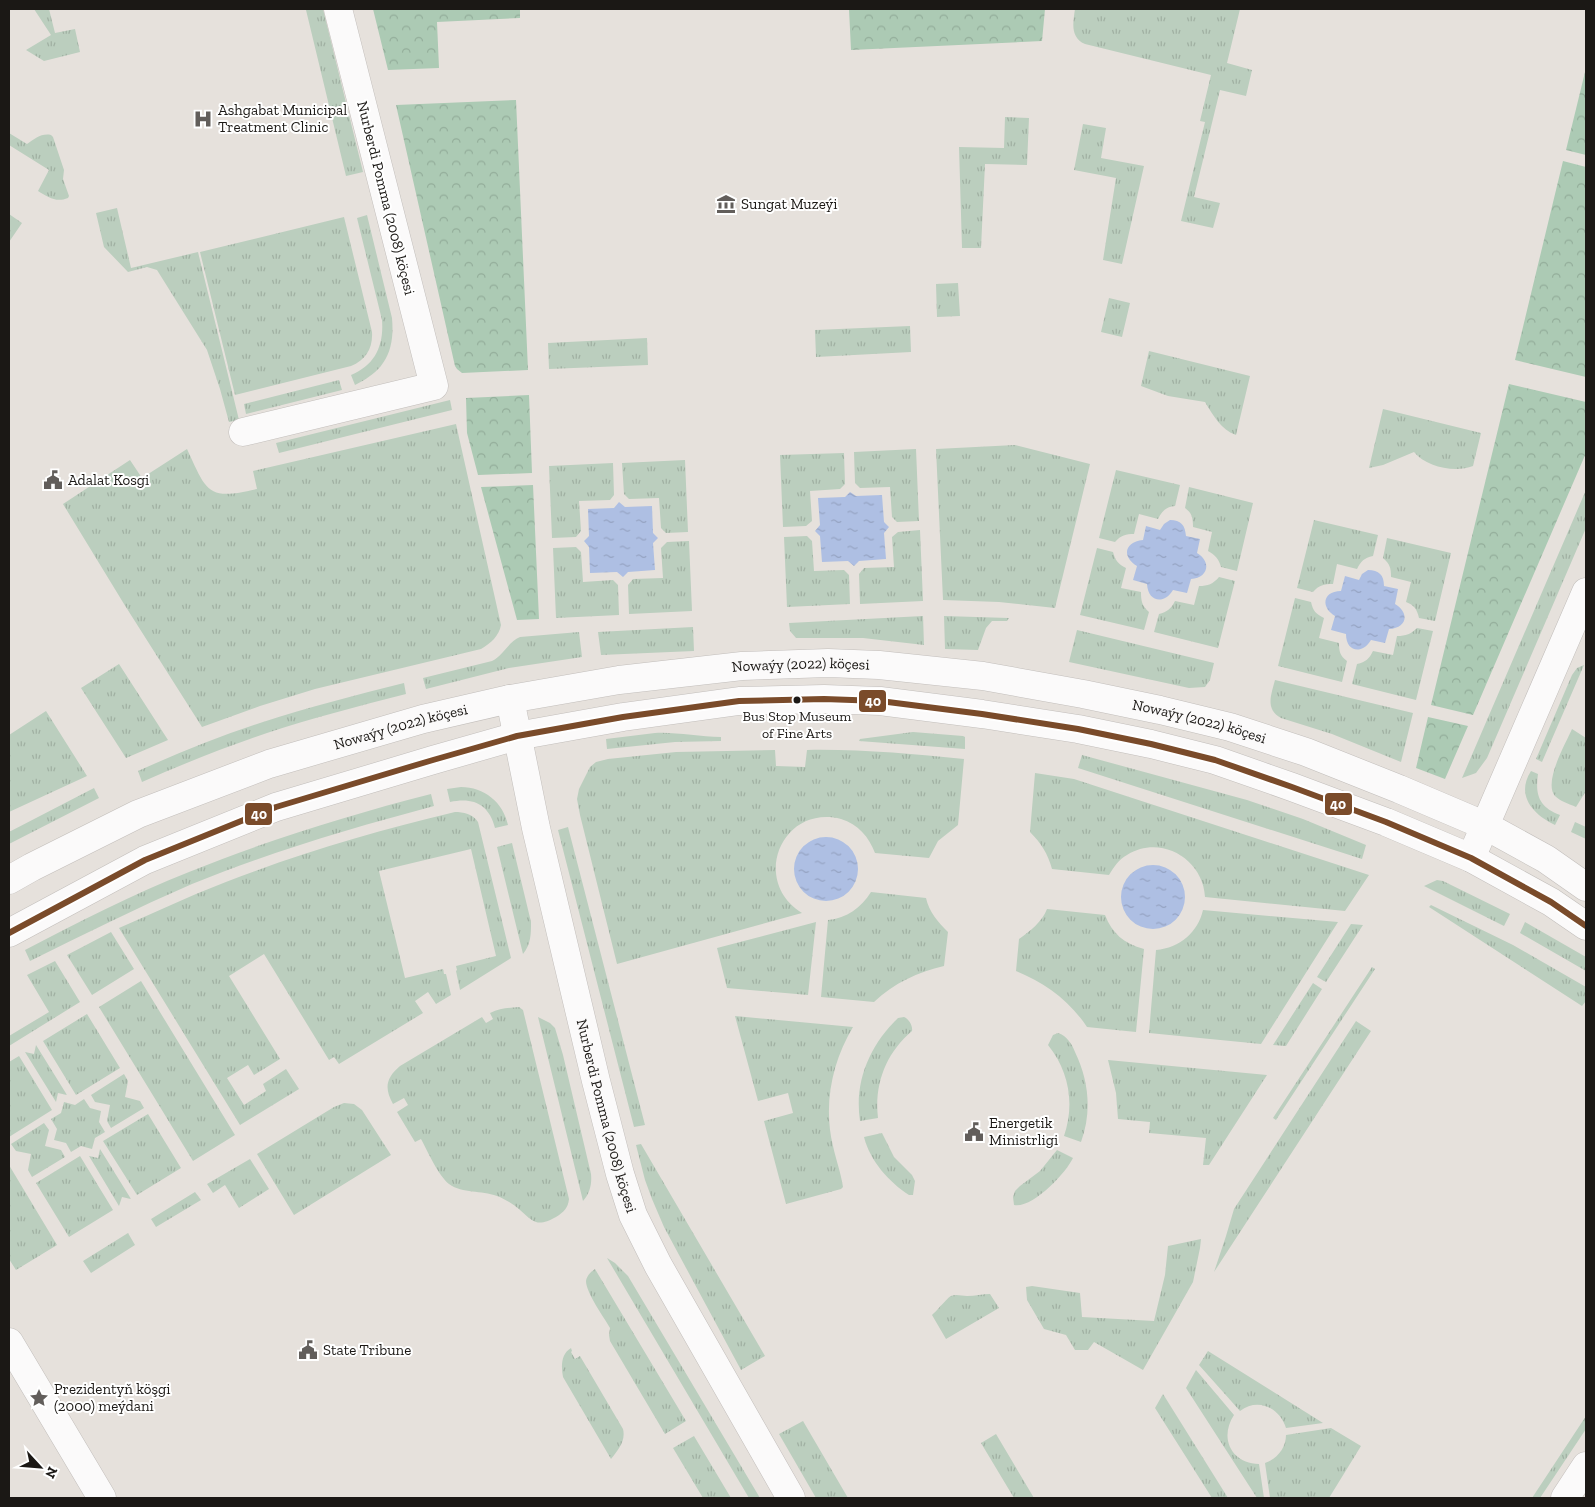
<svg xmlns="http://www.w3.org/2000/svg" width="1595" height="1507" font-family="'Zilla Slab',serif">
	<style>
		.grass { fill: url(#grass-tufts) }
		.forest { fill: url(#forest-crowns) }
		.water { fill: url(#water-ripples) }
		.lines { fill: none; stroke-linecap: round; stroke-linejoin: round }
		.minor-casing { stroke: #c2bebb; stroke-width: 29 }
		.major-casing { stroke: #c2bebb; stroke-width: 29 }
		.minor { stroke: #fbfafa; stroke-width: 28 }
		.major { stroke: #fbfafa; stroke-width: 28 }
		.bus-1-casing { stroke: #fff; stroke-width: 10 }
		.bus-1 { stroke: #7a4b2a; stroke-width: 6 }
		.bus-dot { fill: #1b1815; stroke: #fff; stroke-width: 2 }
		.labels { text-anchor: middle; stroke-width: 4; stroke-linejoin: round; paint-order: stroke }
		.bus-label { font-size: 14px; fill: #1b1815; stroke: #fff }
		.poi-label { font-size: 15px; fill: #1b1815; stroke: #fff; text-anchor: start }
		.street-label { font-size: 15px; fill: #1b1815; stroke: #fff }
		.line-badge { stroke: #fff; stroke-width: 2 }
		.badge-label { font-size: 14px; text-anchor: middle; font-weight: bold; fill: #fff }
	</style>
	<defs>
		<pattern id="grass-tufts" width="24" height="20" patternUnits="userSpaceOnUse" patternTransform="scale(1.25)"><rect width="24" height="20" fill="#bbcebe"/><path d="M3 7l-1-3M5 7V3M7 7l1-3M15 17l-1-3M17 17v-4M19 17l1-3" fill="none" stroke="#a0b0a2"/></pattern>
		<pattern id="forest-crowns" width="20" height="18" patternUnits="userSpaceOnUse" patternTransform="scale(1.25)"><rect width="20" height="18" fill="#accab4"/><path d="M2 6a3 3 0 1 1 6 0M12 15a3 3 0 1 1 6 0" fill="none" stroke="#93ad9a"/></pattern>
		<pattern id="water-ripples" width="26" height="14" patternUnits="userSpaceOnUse" patternTransform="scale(1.25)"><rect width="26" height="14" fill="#aebfe3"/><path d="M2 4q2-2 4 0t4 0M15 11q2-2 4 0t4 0" fill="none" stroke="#95a3c2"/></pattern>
	</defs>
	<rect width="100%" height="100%" fill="#e6e1dc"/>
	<path class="grass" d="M34 9H49L55 33 75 29 80 52 44 61 26 50 51 35Z
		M312 9H323L363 172 346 176 306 10Z
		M1075 9H1240L1227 63 1252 70 1246 96 1220 90 1194 197 1220 203 1213 228 1181 221 1205 122 1200 121 1211 75 1085 44C1070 37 1073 23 1075 9Z
		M1005 117 1029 118 1027 165 985 164 981 248H962L959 147 1004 148Z
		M1083 124 1106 128 1101 158 1144 166 1122 264 1103 260 1116 178 1074 170Z
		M9 133 27 144C35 139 41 133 51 135L53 137 64 170 63 179 69 196 68 198C56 203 48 197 38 191L49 170 9 145Z
		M117 208 131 268 198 252 239 420 229 422 220 389 207 350 157 270 147 267 128 272 104 247 96 213Z
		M9 214 22 223 9 242Z
		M367 215 392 318C395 351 385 371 355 385L351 375C375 365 384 346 382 320L357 218Z
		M344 217 372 332C373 348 366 360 351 366L235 395 200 252Z
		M958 283 960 316 937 317 936 284Z
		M1109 298 1130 303 1122 337 1101 332Z
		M910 326 911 352 816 357 815 330Z
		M647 338 648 365 549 369 548 343Z
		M1149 351 1250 376 1236 435C1221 430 1213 415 1205 402L1168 396 1141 386Z
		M339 380 342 390 246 414 244 404Z
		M450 400 452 410 279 453 276 443Z
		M1383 409 1481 433 1473 466C1455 473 1426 467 1414 452L1383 465 1369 468Z
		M456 424 501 625C499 636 491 643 481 649L315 689 260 706 202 727 124 604 63 504 130 460 142 478 187 449C207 492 207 501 257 489L253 471Z
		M1015 445 1090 464 1055 608 999 602 943 600 936 449Z
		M916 449 919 521 897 522 892 517 890 487 860 488 855 483 854 452Z
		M844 453 845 484 840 489 810 491 812 521 806 526 783 527 780 455Z
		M685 460 688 532 666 533 661 528 659 498 629 499 624 494 622 463Z
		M613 463 614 495 610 500 579 501 581 531 576 537 552 538 549 466Z
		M1116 470 1180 485 1175 506C1166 507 1162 511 1158 519L1139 514 1134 534C1126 534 1121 535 1115 542L1099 538Z
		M1189 487 1253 503 1237 571 1221 567C1219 559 1215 555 1208 551L1212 532 1193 527C1193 518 1192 513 1185 508Z
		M1586 490V528L1487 758 1476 773 1462 778Z
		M1314 520 1378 535 1373 556C1364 558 1361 561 1357 569L1337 564 1333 584C1324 584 1319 585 1313 592L1297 588Z
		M920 530 923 601 860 604 859 574 864 568 894 567 892 537 898 532Z
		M807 536 812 541 814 571 844 570 849 575 850 604 787 607 784 537Z
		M1387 538 1451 553 1435 621 1419 618C1417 609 1414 605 1406 602L1411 582 1391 577C1391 568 1390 564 1383 558Z
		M689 541 692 611 629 614 628 585 633 579 663 578 661 548 667 542Z
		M576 547 581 552 583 582 613 580 618 585 619 615 556 618 553 548Z
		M1097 548 1113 552C1115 560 1118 564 1126 568L1121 588 1141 592C1141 601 1142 606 1149 612L1144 630 1080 615Z
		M1219 577 1235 581 1218 648 1154 632 1159 614C1167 612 1171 609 1175 601L1194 605 1199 586C1208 586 1213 584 1219 577Z
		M1295 598 1311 602C1313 611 1316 614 1324 618L1319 638 1339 643C1339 651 1340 656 1347 661L1342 682 1278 666Z
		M923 616 924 645 863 638H796L790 631 789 623Z
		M944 616 1009 618 1007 621H992L986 628 978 650 945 649Z
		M693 627 694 651 601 655 598 632Z
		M1417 628 1433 631 1416 700 1352 684 1357 664C1366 662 1369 659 1373 651L1393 655 1397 636C1406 636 1411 634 1417 628Z
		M1077 630 1214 663 1210 680 1205 687 1189 688 1069 662Z
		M579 632 582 657 509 668 426 689 423 678 492 661C504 655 508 642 520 637Z
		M119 664 168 740 126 758 81 688Z
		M1584 665 1542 762 1536 759 1572 675 1577 668Z
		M1275 680 1413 713 1401 762 1332 734 1281 718C1265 709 1271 695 1275 680Z
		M404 683 406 694C359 706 312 718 267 733 225 747 183 764 142 782L138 771C178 753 220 736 263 722 309 707 356 695 404 683Z
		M46 711 87 776 9 812V735Z
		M1572 729 1586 738V791L1576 807C1569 804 1560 801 1555 796 1543 782 1566 743 1572 729Z
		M913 732 963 736 965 737V749L859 741 860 739Z
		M655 733C677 732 699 737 721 737V741L675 742 607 749 606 739Z
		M775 750 776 766 805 767 807 750C859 749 912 754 964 759L958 825 938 841 929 858 875 853C869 837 858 824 841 819 782 804 750 881 802 913L617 964 580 815 577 799 579 789 590 767 596 762 608 759 676 752Z
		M1082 755 1247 800 1303 819 1366 845 1362 859 1078 768Z
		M1531 771 1538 774C1535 795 1539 807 1560 815L1555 825C1534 815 1515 796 1531 771Z
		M1035 773 1074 779 1369 875 1345 911 1205 897C1203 859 1161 834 1127 855 1119 859 1114 867 1109 875L1052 869C1048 854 1041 843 1030 832Z
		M461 787C484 787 503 802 508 825L495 828C489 804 473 797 450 802L447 789Z
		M94 788 99 798 9 844V832Z
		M431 794 434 806C352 828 270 852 192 884 137 908 84 934 30 961L25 950C79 922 133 894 189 872 268 840 349 815 431 794Z
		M455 812C463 812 473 814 478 822L511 958 460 990 456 971 457 970 456 966 496 956 471 849 379 871 405 978 443 969 444 974H446L451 995 436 1004 428 992 415 1001 423 1013 339 1064 334 1057 329 1060 264 954 229 976 280 1059 254 1075 248 1065 227 1078 244 1105 266 1091 263 1084 286 1069 299 1089 240 1125 119 928C145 917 170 905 196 894 280 859 367 833 455 812Z
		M1575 822 1586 827V839L1571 832Z
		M568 827 645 1125 634 1127 558 830Z
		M512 843 531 922C531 934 531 944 523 954L497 847Z
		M1437 880 1443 881 1510 914 1504 926 1424 886Z
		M871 892 926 898C929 912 938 922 948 932L944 966C918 972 894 983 874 1002L821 997 828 920C847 918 861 908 871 892Z
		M1431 905 1513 945 1586 987V1001L1582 1006 1429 907Z
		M1047 909 1105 915C1112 933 1124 944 1144 949L1136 1032 1087 1027C1069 1000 1045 983 1016 971L1019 939C1030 931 1042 922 1047 909Z
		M1203 910 1338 922 1261 1044 1149 1033 1156 950C1180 948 1198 932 1203 910Z
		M816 922 808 995 727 988 717 948Z
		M1525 922 1586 957V971L1520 933Z
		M1351 924 1363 925 1326 982 1317 977Z
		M111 932 134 969 92 995 67 955Z
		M55 961 80 1002 9 1046V1036L49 1012 27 975Z
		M1372 967 1375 969 1276 1120 1273 1118Z
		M141 981 235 1135 193 1161 99 1007Z
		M1313 983 1322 989 1286 1046 1273 1045Z
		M519 1007 523 1010 569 1199C568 1208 564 1212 556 1217 538 1227 534 1223 520 1210 513 1204 505 1199 497 1196 481 1190 463 1194 449 1184 438 1175 428 1152 421 1139L415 1142 397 1112 408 1105 404 1098 393 1104C384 1088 386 1078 400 1066L482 1017 486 1023 493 1019 490 1013C500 1008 509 1008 519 1007Z
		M87 1014 120 1068 76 1095 43 1041Z
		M735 1016 853 1027C832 1062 823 1105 833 1146 836 1160 841 1173 843 1187L841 1189 786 1204 764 1121 793 1113 788 1093 758 1101Z
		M538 1017 550 1023 555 1028 563 1055 591 1174C592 1184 590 1193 583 1201Z
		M898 1018 904 1017C909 1019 913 1026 912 1031 886 1053 874 1084 878 1118L860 1121C854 1081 870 1045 898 1018Z
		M1356 1021 1371 1031 1214 1272 1226 1236 1234 1209Z
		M1058 1033C1067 1036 1072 1044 1075 1052 1089 1081 1092 1112 1081 1142L1064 1136C1075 1104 1069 1071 1048 1045L1053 1035Z
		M36 1045 67 1095 58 1093 56 1102 25 1052 34 1054Z
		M19 1056 52 1110 9 1137V1062Z
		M1108 1060 1267 1075 1209 1165H1203L1206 1138 1149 1133 1150 1122 1118 1119 1116 1093Z
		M124 1074 128 1081 125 1097 140 1101 144 1108 111 1128 107 1121 110 1105 95 1102 91 1095Z
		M84 1099 90 1108 101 1111 99 1122 105 1132 95 1138 92 1149 81 1146 71 1152 66 1143 54 1140 57 1129 51 1119 61 1113 64 1102 75 1105Z
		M344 1103 354 1104 362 1110 391 1155 294 1215 257 1154 334 1107Z
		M148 1114 181 1168 137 1195 103 1141Z
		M44 1123 49 1130 45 1146 61 1150 65 1157 32 1177 28 1170 31 1154 16 1151 11 1144Z
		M882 1133 894 1157 912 1175 915 1181 913 1195H909C889 1182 870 1161 864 1137Z
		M641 1144 765 1356 741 1370 664 1227 652 1199 645 1180 636 1145Z
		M100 1149 131 1199 122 1197 119 1206 89 1156 98 1158Z
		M1057 1150 1073 1158C1066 1173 1032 1209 1014 1205L1013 1197 1015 1191 1020 1186 1040 1171Z
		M80 1156 113 1210 69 1237 36 1183Z
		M250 1159 269 1189 239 1208 225 1185 213 1193 207 1184Z
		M9 1165 57 1245 16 1270 9 1259Z
		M195 1192 201 1200 156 1227 151 1219Z
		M128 1233 135 1245 91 1273 83 1261Z
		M1201 1239 1200 1248 1193 1282 1143 1370 1094 1342 1088 1350H1075L1066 1335 1044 1329 1027 1300 1026 1287 1032 1286 1080 1293 1082 1317 1154 1321 1165 1275 1168 1246Z
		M607 1258 615 1263 628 1276 760 1498H749Z
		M595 1269 686 1421 665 1434 610 1341 609 1335 610 1328C604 1317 586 1293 586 1281 587 1275 591 1272 595 1269Z
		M990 1294 999 1308 946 1339 932 1315C936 1312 948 1297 951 1296 956 1294 962 1296 967 1296 975 1296 983 1294 990 1294Z
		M571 1348 572 1351 571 1352 575 1359 580 1356 623 1429C626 1441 618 1450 611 1459L563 1377C561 1366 561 1354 571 1348Z
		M1208 1351 1323 1423 1286 1428C1280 1408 1258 1397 1240 1411L1199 1365Z
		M1196 1370 1234 1415C1219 1438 1231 1463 1259 1464L1264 1498H1257L1186 1388Z
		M1163 1394 1228 1498H1212L1155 1408Z
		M1586 1416V1429L1540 1498H1532Z
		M803 1421 848 1498H816L779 1434Z
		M1331 1428 1361 1446 1329 1498H1270L1265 1463C1277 1459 1286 1448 1286 1435Z
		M996 1434 1034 1498H1014L981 1443Z
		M694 1436 731 1498H703L673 1448Z"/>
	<path class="forest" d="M373 9H539L520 10V18L437 22 439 68 388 70Z
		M849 9H1045L1042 41 851 50Z
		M1586 68V155L1566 150Z
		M516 100 528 370 462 373 457 369 455 366 396 105Z
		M1563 161 1586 167V377L1515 360Z
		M1509 384 1586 402V453L1473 715 1431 705Z
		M529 395 532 473 478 475 467 433 466 398Z
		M533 485 539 619 517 620 481 487Z
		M1428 717 1468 726 1445 779 1416 768Z"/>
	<path class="water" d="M850 492 856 496 882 495 884 522 889 527 884 533 886 559 859 561 854 566 848 561 822 562 820 536 815 531 820 525 818 498 845 497Z
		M619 502 625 507 652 506 653 533 658 538 653 543 655 570 628 572 623 577 617 572 590 573 589 547 584 541 589 536 588 509 614 508Z
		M1170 520C1181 520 1185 525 1186 536L1200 539 1197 553C1212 562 1208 578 1191 579L1187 593 1173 590C1164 605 1148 602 1147 584L1133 580 1137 566C1121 556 1125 542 1143 540L1146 526 1160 530 1164 524Z
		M1368 570C1379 570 1384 575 1384 586L1398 589 1395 604C1410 613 1407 628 1389 629L1385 643 1371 640C1362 655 1346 652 1346 634L1331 630 1335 616C1320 607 1323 591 1341 591L1345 576 1359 580 1362 574Z
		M794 869a32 32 0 1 1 64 0a32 32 0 1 1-64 0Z
		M1121 897a32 32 0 1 1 64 0a32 32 0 1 1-64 0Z"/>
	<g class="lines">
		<g class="minor-casing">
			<g id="minor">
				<path d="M243 432 434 386 338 9"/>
				<path id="s1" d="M510 699 536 828 596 1081 620 1174 633 1215 658 1265 791 1498"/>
				<path d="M1471 858 1586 592"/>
				<path d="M9 1342 102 1498"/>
				<path d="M1565 1498 1586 1466"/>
			</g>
		</g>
		<g class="major-casing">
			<g id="major">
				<path id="s2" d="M9 880 32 867 138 814 269 764 423 719 510 699 619 680 742 666 828 663 879 665 983 676 1083 694 1160 710 1230 727 1306 752 1399 789 1486 826 1546 859 1586 887"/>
				<path d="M9 933 145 860 276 807 433 760 517 736 623 717 739 701 824 699 880 701 982 714 1078 729 1151 744 1215 760 1292 787 1386 822 1471 858 1551 902 1586 926"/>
			</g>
		</g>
		<use href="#minor" class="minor"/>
		<use href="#major" class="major"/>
		<g class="bus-1-casing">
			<path id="bus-1" d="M9 933 145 860 276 807 433 760 517 736 623 717 739 701 824 699 880 701 982 714 1078 729 1151 744 1215 760 1292 787 1386 822 1471 858 1551 902 1586 926"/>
		</g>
		<use href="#bus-1" class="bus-1"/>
	</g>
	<defs>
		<g id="hospital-bare" transform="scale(1.5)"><path d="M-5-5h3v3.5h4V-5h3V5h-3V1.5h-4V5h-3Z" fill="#625e5b" stroke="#fff" stroke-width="2.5" paint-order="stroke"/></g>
		<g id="museum-bare" transform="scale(1.5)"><path d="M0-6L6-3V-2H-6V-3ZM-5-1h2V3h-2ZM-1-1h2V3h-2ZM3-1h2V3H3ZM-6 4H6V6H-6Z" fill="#625e5b" stroke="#fff" stroke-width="2.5" paint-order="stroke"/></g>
		<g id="civic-bare" transform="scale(1.5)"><path d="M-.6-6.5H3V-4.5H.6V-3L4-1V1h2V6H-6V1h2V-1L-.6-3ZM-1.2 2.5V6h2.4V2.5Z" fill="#625e5b" stroke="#fff" stroke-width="2.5" paint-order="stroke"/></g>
		<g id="sight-bare" transform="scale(1.5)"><path d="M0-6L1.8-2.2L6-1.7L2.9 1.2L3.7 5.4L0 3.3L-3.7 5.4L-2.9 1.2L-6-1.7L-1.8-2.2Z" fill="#625e5b" stroke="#fff" stroke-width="2.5" paint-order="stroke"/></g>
	</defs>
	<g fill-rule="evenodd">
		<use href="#hospital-bare" x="203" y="119"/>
		<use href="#museum-bare" x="726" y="204"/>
		<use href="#civic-bare" x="53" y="480"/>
		<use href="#civic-bare" x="974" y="1132"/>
		<use href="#civic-bare" x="308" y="1350"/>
		<use href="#sight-bare" x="39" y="1398"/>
	</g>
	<circle class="bus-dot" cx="797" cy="700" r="4.5"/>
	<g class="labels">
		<g class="bus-label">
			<text x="797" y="721">Bus Stop Museum<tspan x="797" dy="17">of Fine Arts</tspan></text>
		</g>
		<g class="poi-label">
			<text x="218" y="115">Ashgabat Municipal<tspan x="218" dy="17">Treatment Clinic</tspan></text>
			<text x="741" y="209">Sungat Muzeýi</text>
			<text x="68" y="485">Adalat Kosgi</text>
			<text x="989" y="1128">Energetik<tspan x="989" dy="17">Ministrligi</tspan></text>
			<text x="323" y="1355">State Tribune</text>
			<text x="54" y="1394">Prezidentyň köşgi<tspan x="54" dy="17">(2000) meýdani</tspan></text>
		</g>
		<g class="street-label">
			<text transform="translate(386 198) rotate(76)" y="5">Nurberdi Pomma (2008) köçesi</text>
			<text dy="5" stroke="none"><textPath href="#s2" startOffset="828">Nowaýy (2022) köçesi</textPath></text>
			<text dy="5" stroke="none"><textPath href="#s2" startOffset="1232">Nowaýy (2022) köçesi</textPath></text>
			<text dy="5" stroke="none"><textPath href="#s2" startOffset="422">Nowaýy (2022) köçesi</textPath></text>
			<text dy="5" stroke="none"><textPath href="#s1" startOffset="428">Nurberdi Pomma (2008) köçesi</textPath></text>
		</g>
	</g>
	<g class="line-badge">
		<rect x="858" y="689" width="29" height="24" rx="5" fill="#7a4b2a"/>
		<rect x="1324" y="792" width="29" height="24" rx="5" fill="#7a4b2a"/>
		<rect x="244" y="802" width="29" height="24" rx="5" fill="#7a4b2a"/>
	</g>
	<g class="badge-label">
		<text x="873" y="706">40</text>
		<text x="1338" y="809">40</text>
		<text x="259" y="819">40</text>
	</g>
	<rect width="1595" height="1507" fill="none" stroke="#1b1815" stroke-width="20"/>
	<g transform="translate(40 1467) rotate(116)" stroke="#ffffff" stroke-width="4" paint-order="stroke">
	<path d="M0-4L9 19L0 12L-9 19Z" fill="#1b1815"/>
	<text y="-8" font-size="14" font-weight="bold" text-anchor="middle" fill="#1b1815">N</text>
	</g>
</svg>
